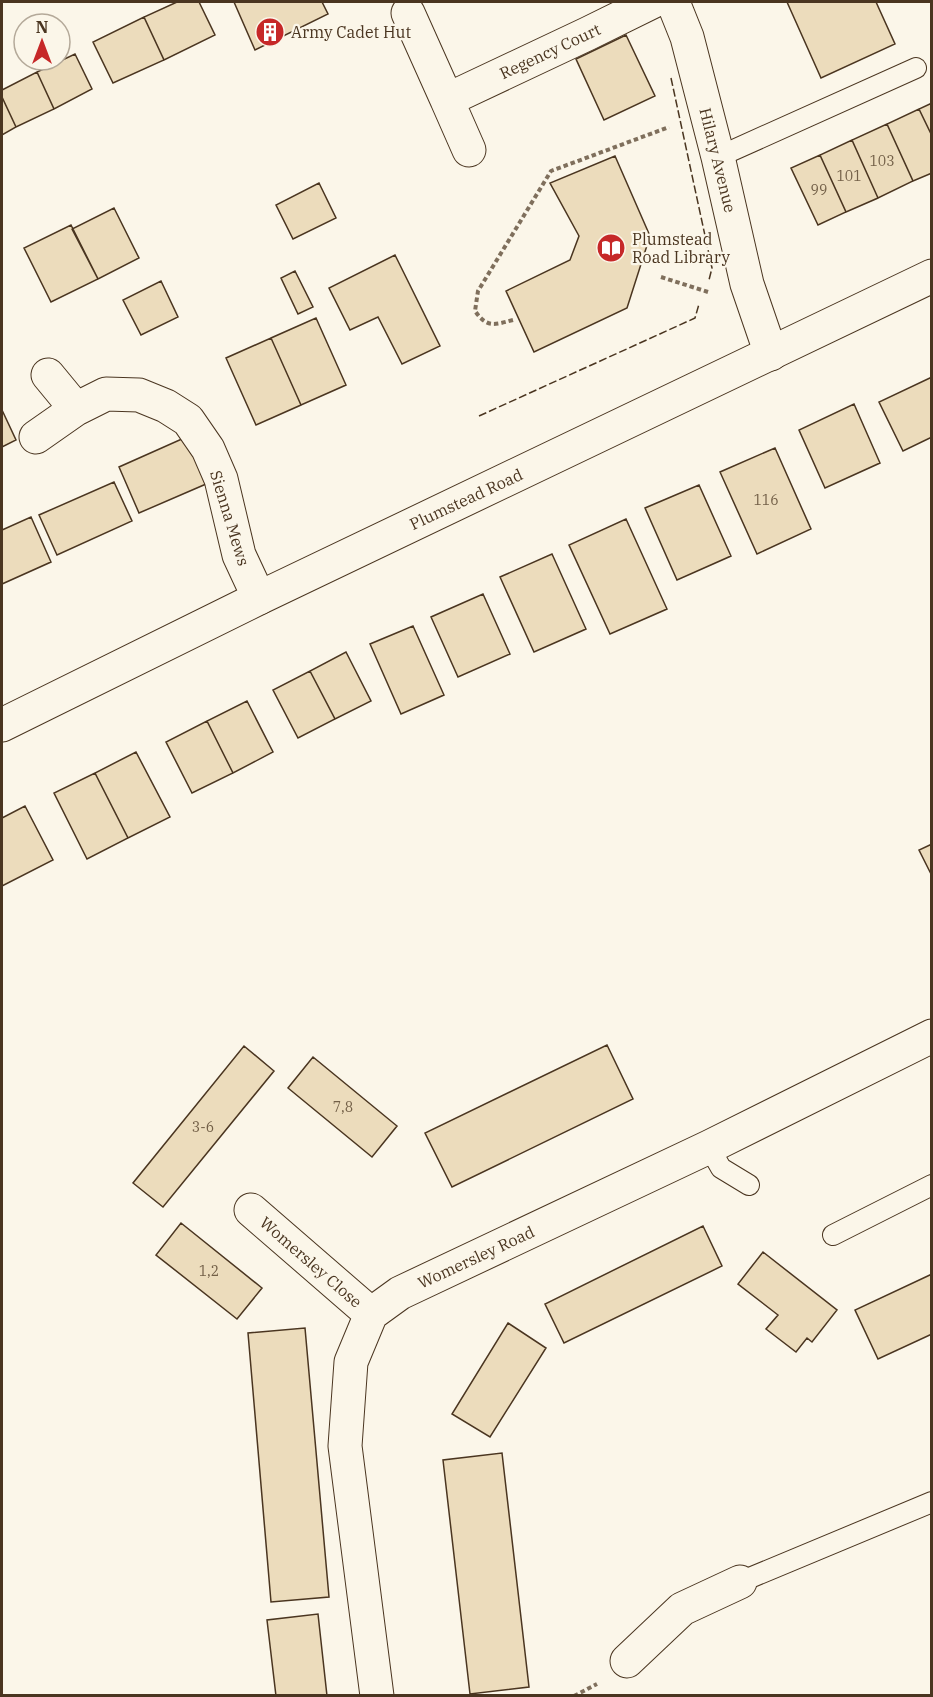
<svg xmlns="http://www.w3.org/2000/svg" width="933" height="1697" font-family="'IBM Plex Serif',serif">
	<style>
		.building { fill: #ecdcbc; stroke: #4a3520; stroke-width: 1.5 }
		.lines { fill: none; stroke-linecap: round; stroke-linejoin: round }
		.service-casing { stroke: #4a3520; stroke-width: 22 }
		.minor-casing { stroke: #4a3520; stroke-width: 35 }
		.secondary-casing { stroke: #4a3520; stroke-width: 35 }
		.path { stroke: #7f6f5c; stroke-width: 4; stroke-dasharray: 4.5 3; stroke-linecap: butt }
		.service { stroke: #fbf6e9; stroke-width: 20 }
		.minor { stroke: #fbf6e9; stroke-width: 33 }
		.secondary { stroke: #fbf6e9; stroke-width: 33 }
		.fence { stroke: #4a3520; stroke-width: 1.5; stroke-dasharray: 8 3; stroke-linecap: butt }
		.labels { text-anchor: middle; stroke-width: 4.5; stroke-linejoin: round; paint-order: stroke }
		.number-label { font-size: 14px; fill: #725f47 }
		.poi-label { font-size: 16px; fill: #4a3520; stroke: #fbf6e9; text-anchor: start }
		.street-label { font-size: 16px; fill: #4a3520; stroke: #fbf6e9 }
	</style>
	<rect width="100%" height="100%" fill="#fbf6e9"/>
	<path class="building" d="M177 2H199L215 35 164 60 144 17Z
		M234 2H322L328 14 255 50Z
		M787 2H876L895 44 821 78Z
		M144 17 164 60 113 83 93 42Z
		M626 35 655 96 604 120 576 59Z
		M75 54 92 89 54 109 37 72Z
		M37 72 54 109 16 127 2 97V90Z
		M2 97 16 127 2 135Z
		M932 103V136L919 109Z
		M919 109 932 136V173L913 181 887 124Z
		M887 124 913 181 878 198 852 140Z
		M852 140 878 198 846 212 820 155Z
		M820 155 846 212 818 225 791 168Z
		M615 156 650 236 627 308 534 352 506 291 570 260 579 236 550 183Z
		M319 183 336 218 293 239 276 205Z
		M114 208 139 258 98 279 72 229Z
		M71 225 98 279 51 302 24 248Z
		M395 255 440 346 402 364 378 317 350 330 329 288Z
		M295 271 313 307 298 314 281 278Z
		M161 281 178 317 141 335 123 300Z
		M316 318 346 385 301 405 271 338Z
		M271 338 301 405 256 425 226 358Z
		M932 377V437L903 451 879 402Z
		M854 404 880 463 825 488 799 430Z
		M2 410 16 440 2 447Z
		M193 434 213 481 139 513 119 467Z
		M775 448 811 529 757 554 720 472Z
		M114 482 132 521 57 555 39 515Z
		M699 485 731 556 677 580 645 508Z
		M31 517 51 562 2 584V530Z
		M626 519 667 609 610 634 569 545Z
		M552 554 586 629 534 652 500 577Z
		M483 594 510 654 458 677 431 617Z
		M413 626 444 695 401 714 370 644Z
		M346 652 371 701 335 719 310 671Z
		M310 671 335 719 298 738 273 690Z
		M247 701 273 752 233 773 207 721Z
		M207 721 233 773 192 793 166 742Z
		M136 752 170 817 128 838 95 773Z
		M95 773 128 838 87 859 54 793Z
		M25 806 53 860 2 886V818Z
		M932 844V876L919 850Z
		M607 1045 633 1099 452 1187 425 1133Z
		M244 1046 274 1071 163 1207 133 1183Z
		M313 1057 397 1126 372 1157 288 1088Z
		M181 1223 262 1288 237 1319 156 1255Z
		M703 1226 722 1266 564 1343 545 1304Z
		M763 1252 837 1310 812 1342 807 1338 796 1352 766 1329 778 1315 738 1284Z
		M932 1274V1334L878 1359 855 1310Z
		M508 1323 546 1348 490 1437 452 1414Z
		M305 1328 329 1597 271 1602 248 1333Z
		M502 1453 529 1687 470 1694 443 1460Z
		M318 1614 327 1696H276L267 1620Z"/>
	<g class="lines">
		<g class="service-casing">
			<path id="service" d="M718 157 916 68
				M709 1147 721 1168 749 1185
				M833 1235 932 1185
				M740 1582 932 1502"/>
		</g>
		<g class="minor-casing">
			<path id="minor" d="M673 2 687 37 718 157 747 284 771 354
				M408 13 447 100
				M469 150 447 100 587 34 652 2
				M48 375 76 409
				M36 437 76 409 106 394 139 395 166 406 188 420 208 449 221 479 239 555 259 598
				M251 1210 371 1314
				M627 1661 682 1609 740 1582
				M377 1696 345 1446 351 1362 371 1314 400 1293 709 1147 932 1036"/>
		</g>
		<g class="secondary-casing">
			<path id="secondary" d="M2 725 259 598 932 276"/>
		</g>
		<path class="path" d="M661 277 708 292
			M513 320C494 325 487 328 475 311L478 291 551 171 669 127
			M574 1696 597 1684"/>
		<use href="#service" class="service"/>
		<use href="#minor" class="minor"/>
		<use href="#secondary" class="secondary"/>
		<path class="fence" d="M671 78 712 268 709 280
			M479 416 695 318 699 304"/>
	</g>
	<defs>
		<g id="building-disc" transform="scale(1.5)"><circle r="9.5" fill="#c62828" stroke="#fbf6e9"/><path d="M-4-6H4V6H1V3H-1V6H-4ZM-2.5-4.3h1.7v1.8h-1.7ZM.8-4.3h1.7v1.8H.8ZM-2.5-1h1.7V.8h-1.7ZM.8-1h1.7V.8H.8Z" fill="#fff"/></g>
		<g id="library-disc" transform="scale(1.5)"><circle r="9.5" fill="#c62828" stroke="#fbf6e9"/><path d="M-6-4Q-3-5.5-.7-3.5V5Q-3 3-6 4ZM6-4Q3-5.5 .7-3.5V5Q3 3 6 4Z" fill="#fff"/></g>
	</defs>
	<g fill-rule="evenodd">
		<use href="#building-disc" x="270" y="32"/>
		<use href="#library-disc" x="611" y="248"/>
	</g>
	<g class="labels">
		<g class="number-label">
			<text x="882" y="166">103</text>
			<text x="849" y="181">101</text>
			<text x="819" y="195">99</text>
			<text x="766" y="505">116</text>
			<text x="343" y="1112">7,8</text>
			<text x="203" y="1132">3-6</text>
			<text x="209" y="1276">1,2</text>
		</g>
		<g class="poi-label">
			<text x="291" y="38">Army Cadet Hut</text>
			<text x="632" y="245">Plumstead<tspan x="632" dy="18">Road Library</tspan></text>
		</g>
		<g class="street-label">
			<text transform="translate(550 51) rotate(-25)" y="6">Regency Court</text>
			<text transform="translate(718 160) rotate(76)" y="6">Hilary Avenue</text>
			<text transform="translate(466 499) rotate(-25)" y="6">Plumstead Road</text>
			<text transform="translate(230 518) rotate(73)" y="6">Sienna Mews</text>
			<text transform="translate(476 1257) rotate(-25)" y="6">Womersley Road</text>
			<text transform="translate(311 1262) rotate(41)" y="6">Womersley Close</text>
		</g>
	</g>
	<rect width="933" height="1697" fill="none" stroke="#4a3520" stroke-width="6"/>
	<g transform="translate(42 42)"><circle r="28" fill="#fbf6e9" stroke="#b4a999" stroke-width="1.5"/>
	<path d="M0-4.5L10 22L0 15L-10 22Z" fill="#c62828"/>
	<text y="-9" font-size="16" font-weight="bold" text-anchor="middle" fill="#4a3520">N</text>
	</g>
</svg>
